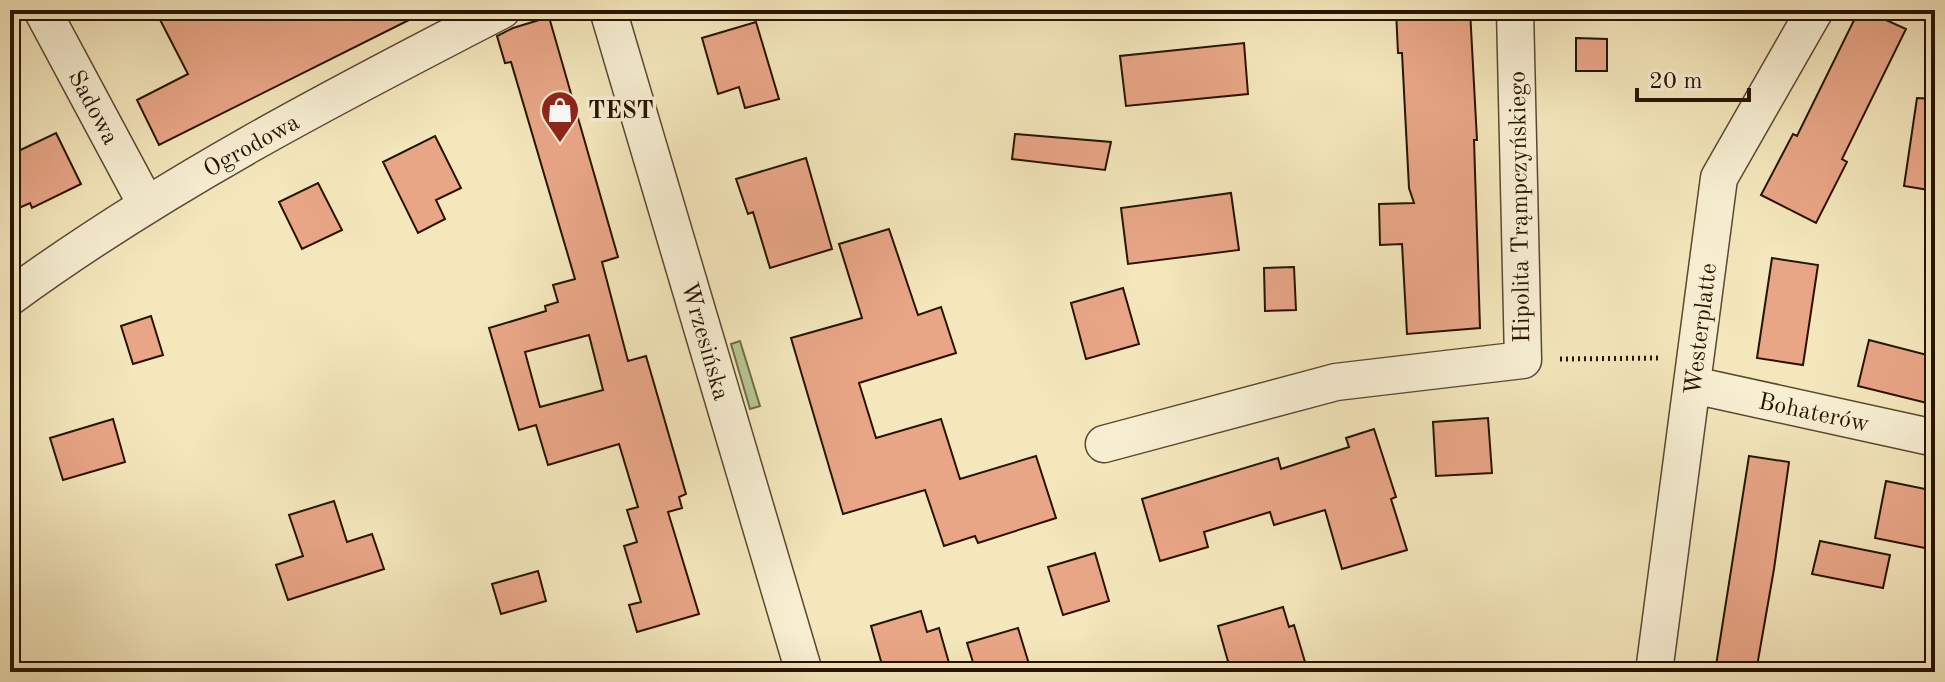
<svg xmlns="http://www.w3.org/2000/svg" width="1945" height="682" font-family="'Old Standard TT',serif">
	<style>
		.green { fill: #b8c693; stroke: #706c4a; stroke-width: 2 }
		.building { fill: #e9a687; stroke: #281301; stroke-width: 2; fill-rule: evenodd }
		.lines { fill: none; stroke-linecap: round; stroke-linejoin: round }
		.minor-casing { stroke: #5b4830; stroke-width: 39 }
		.path { stroke: #281301; stroke-width: 5; stroke-dasharray: 2 4; stroke-linecap: butt }
		.minor { stroke: #f8efd3; stroke-width: 36 }
		.labels { text-anchor: middle; stroke-width: 7; stroke-linejoin: round; paint-order: stroke }
		.street-label { font-size: 24px; fill: #281301; stroke: #f8efd3 }
		.poi-label { font-size: 24px; font-weight: bold; fill: #281301; stroke: #f8efd3; text-anchor: start }
	</style>
	<rect width="100%" height="100%" fill="#f4e7bc"/>
	<filter id="stains"><feTurbulence type="fractalNoise" baseFrequency=".0025" numOctaves="4"/><feColorMatrix values="0 0 0 0 .2 0 0 0 0 .09 0 0 0 0 .02 0 0 0 .5 -.17"/></filter>
	<radialGradient id="worn" r=".72"><stop offset=".6" stop-color="#630" stop-opacity="0"/><stop offset="1" stop-color="#630" stop-opacity=".3"/></radialGradient>
	<path class="green" d="M740 341 760 406 750 409 731 344Z"/>
	<path class="building" d="M155 10H429L159 145 137 100 188 74Z
		M1396 10H1470L1477 140H1474L1480 328 1407 334 1402 244 1380 245 1379 204 1414 203 1409 188 1402 53H1398Z
		M1859 10H1864L1906 29 1842 159 1847 162 1816 223 1761 195 1793 134 1797 136Z
		M549 17 618 257 602 262 628 361 646 356 686 494 679 497 682 508 668 512 699 614 637 632 629 605 641 602 624 546 637 542 627 510 638 507 619 444 548 465 536 425 519 430 489 328 546 311 545 306 558 302 553 285 575 279 511 62 505 63 497 36 513 28ZM589 335 603 390 540 407 525 352Z
		M756 22 779 99 745 108 739 87 718 94 702 38Z
		M1576 38 1607 39V71H1576Z
		M1244 43 1248 94 1126 106 1120 56Z
		M1917 98 1935 99V191L1904 186Z
		M56 133 81 184 32 208 30 203 10 212V155Z
		M1015 134 1111 142 1105 170 1012 159Z
		M435 136 461 188 436 200 445 219 418 233 383 162Z
		M806 158 832 249 770 268 753 212 748 214 736 179Z
		M318 183 342 230 302 249 279 202Z
		M1231 193 1239 250 1128 264 1121 208Z
		M889 229 918 315 941 307 956 353 859 383 876 438 941 419 960 479 1036 456 1056 518 978 543 975 536 944 546 925 490 843 514 791 338 862 318 839 244Z
		M1772 258 1818 265 1803 365 1757 358Z
		M1294 267 1296 310 1265 311 1264 268Z
		M1123 288 1139 344 1086 359 1071 303Z
		M151 316 163 355 133 364 121 326Z
		M1869 340 1935 357V405L1858 386Z
		M1488 418 1492 473 1436 476 1433 422Z
		M113 419 125 462 63 480 50 438Z
		M1374 429 1396 497 1391 499 1407 550 1342 569 1325 510 1274 525 1270 512 1204 532 1208 547 1160 561 1142 499 1278 458 1281 469 1349 447 1346 438Z
		M1749 456 1789 462 1774 569 1756 672H1715Z
		M1886 481 1935 491V550L1875 538Z
		M334 501 347 542 372 534 384 569 288 600 276 565 303 556 289 515Z
		M1820 541 1890 555 1883 588 1812 574Z
		M1095 553 1109 601 1063 615 1048 567Z
		M538 571 546 601 501 614 492 584Z
		M1283 607 1289 627 1294 625 1308 672H1231L1218 626Z
		M921 611 927 632 939 628 949 663 918 672H884L871 626Z
		M1018 628 1029 664 1003 672H976L967 643Z"/>
	<g class="lines">
		<g class="minor-casing">
			<path id="minor" d="M42 10 146 204
				M608 10 804 672
				M10 297C163 185 333 97 502 10
				M1693 385 1935 438
				M1104 444 1336 382 1523 360 1515 10
				M1654 672 1719 178 1815 10"/>
		</g>
		<path class="path" d="M1560 359 1662 358"/>
		<use href="#minor" class="minor"/>
	</g>
	<defs>
		<g id="shop-pin" transform="scale(2)"><path d="M0 17L-7.5 6A9.5 9.5 0 1 1 7.5 6Z" fill="#8f2418" stroke="#f8efd3"/><path d="M-5-2.5h2.3a2.7 3.5 0 0 1 5.4 0H5L5.5 6h-11ZM-1.5-2.5h3a1.5 2.3 0 0 0-3 0Z" fill="#fff"/></g>
	</defs>
	<g fill-rule="evenodd">
		<use href="#shop-pin" x="560" y="110"/>
	</g>
	<g class="labels">
		<g class="street-label">
			<text transform="translate(94 107) rotate(62)" y="8">Sadowa</text>
			<text transform="translate(251 145) rotate(-29)" y="8">Ogrodowa</text>
			<text transform="translate(1519 207) rotate(-91)" y="8">Hipolita Trąmpczyńskiego</text>
			<text transform="translate(1700 329) rotate(-83)" y="8">Westerplatte</text>
			<text transform="translate(706 341) rotate(74)" y="8">Wrzesińska</text>
			<text transform="translate(1814 412) rotate(12)" y="8">Bohaterów</text>
		</g>
		<g class="poi-label">
			<text x="588" y="118">TEST</text>
		</g>
	</g>
	<rect width="1945" height="682" fill="none" stroke="#f4e7bc" stroke-width="40"/>
	<rect x="12" y="12" width="1921" height="658" fill="none" stroke="#281301" stroke-width="4"/>
	<rect x="20" y="20" width="1905" height="642" fill="none" stroke="#281301" stroke-width="2"/>
	<path d="M1637 88v12h112v-12" fill="none" stroke="#281301" stroke-width="4"/>
	<text x="1649" y="88" font-size="24" fill="#281301" stroke="#f8efd3" stroke-width="6" paint-order="stroke">20 m</text>
	<rect width="100%" height="100%" filter="url(#stains)"/>
	<rect width="100%" height="100%" fill="url(#worn)"/>
</svg>
